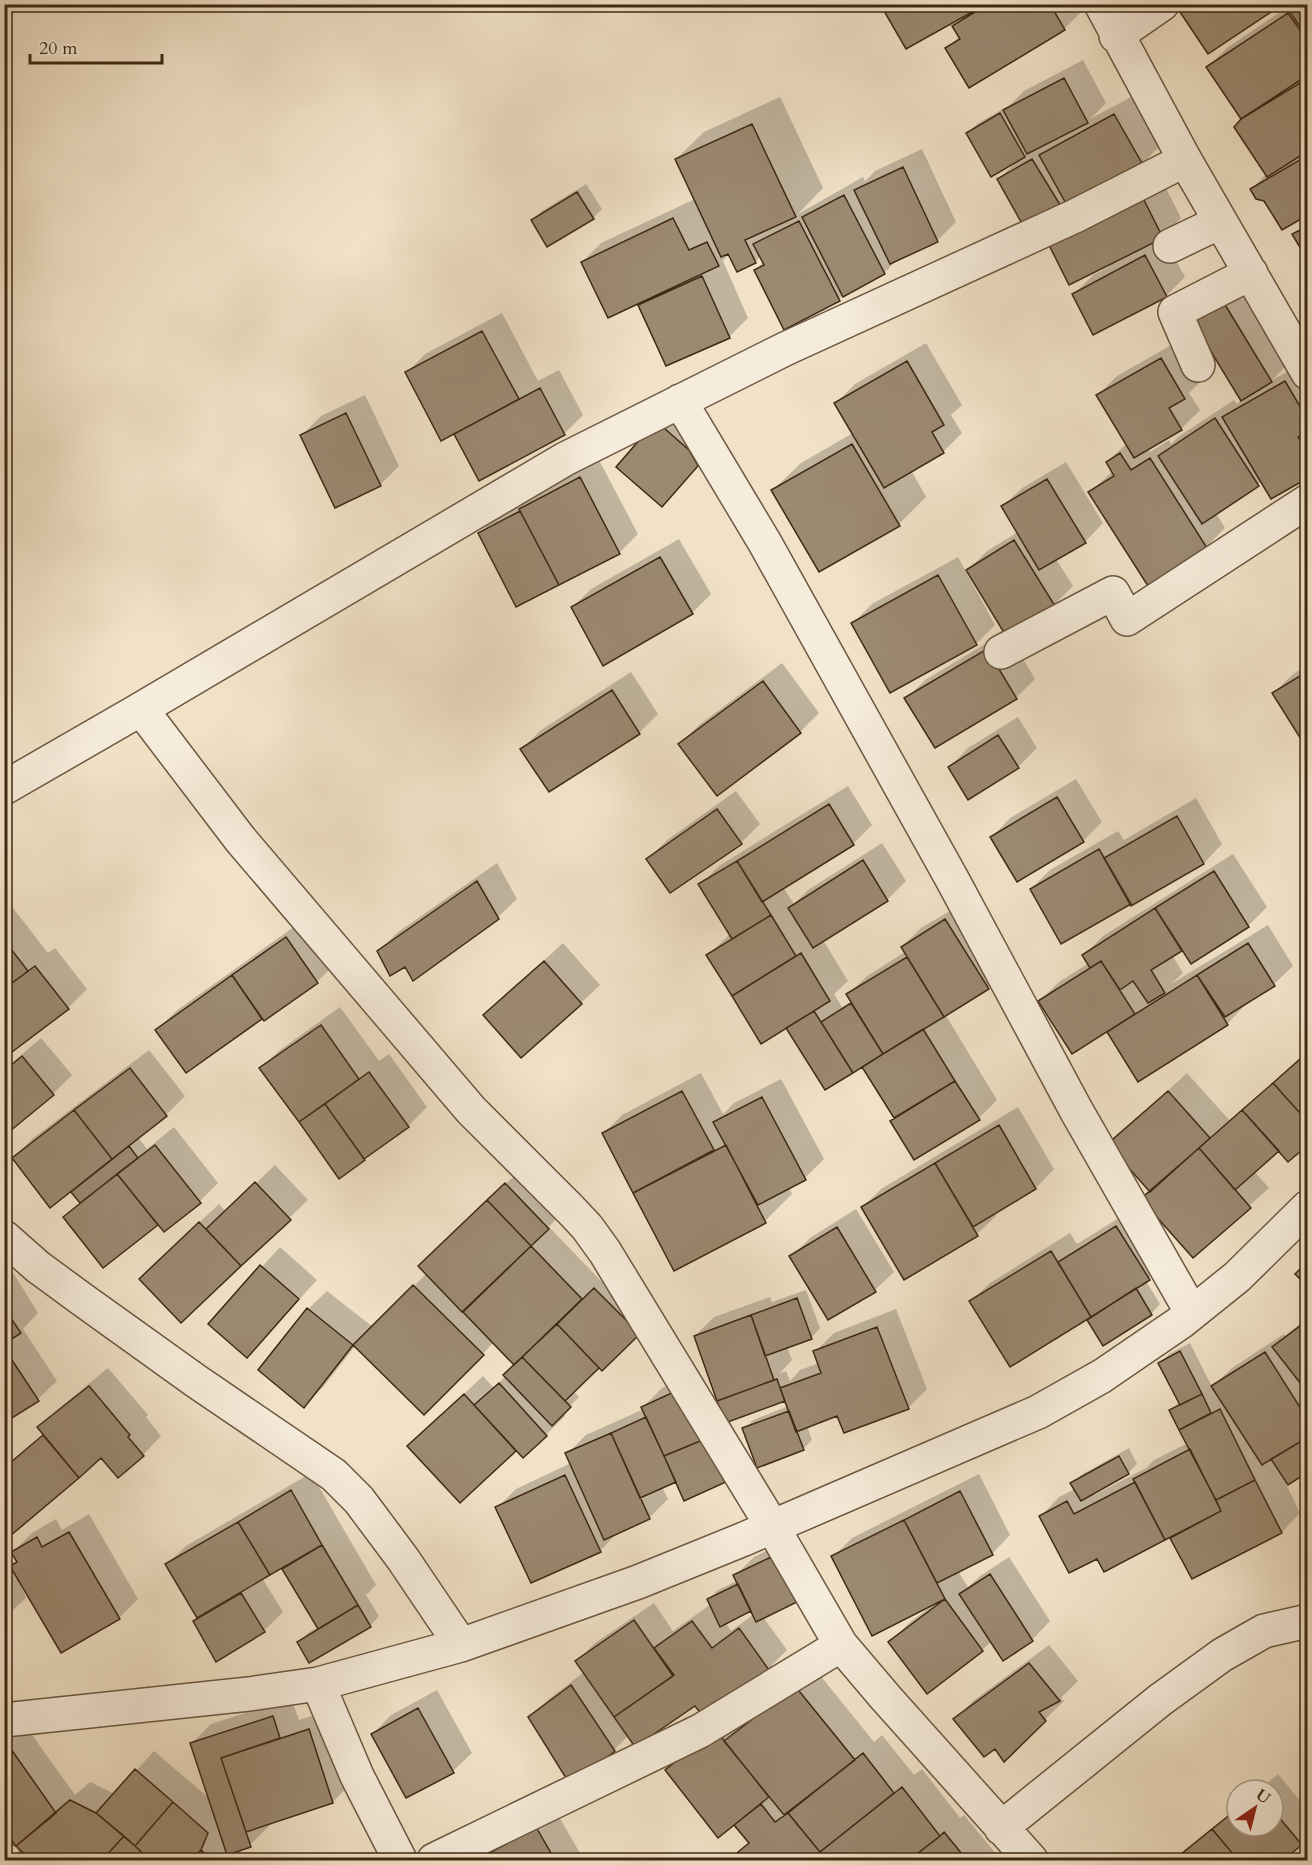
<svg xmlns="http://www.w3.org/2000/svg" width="1312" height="1865" font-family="Cardo,serif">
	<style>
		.shadow { fill: #0003; fill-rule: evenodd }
		.building { fill: #9b8971; stroke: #3e2914; stroke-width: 1.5 }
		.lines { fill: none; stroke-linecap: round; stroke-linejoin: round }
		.street-casing { stroke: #6b5741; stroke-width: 36 }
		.street { stroke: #f6ecdb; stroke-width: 33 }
	</style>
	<rect width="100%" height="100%" fill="#f1e2c7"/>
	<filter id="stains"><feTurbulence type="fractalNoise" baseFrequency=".00333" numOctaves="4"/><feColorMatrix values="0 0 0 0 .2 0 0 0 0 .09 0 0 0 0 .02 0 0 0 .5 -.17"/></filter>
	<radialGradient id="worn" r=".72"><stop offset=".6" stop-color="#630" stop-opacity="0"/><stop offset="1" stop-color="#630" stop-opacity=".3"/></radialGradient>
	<path class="shadow" d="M882 4H1080L1083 10 1064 29 947 48 960 36 954 26 964 16Z
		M1292 4H1308V214L1265 200 1252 189 1266 174 1243 120 1208 67 1227 48Z
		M1083 60 1106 103 1090 119 1133 96 1161 145 1142 164 1061 207 999 179 1016 162 968 133 977 124 1011 104 1024 91Z
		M780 97 823 188 798 214 863 177 865 181 875 171 922 149 956 222 937 241 899 258 884 273 785 328 755 270 764 262 761 256 755 262 729 254 723 261 748 318 729 337 667 364 639 302 582 262 601 243 695 199 676 159 704 132Z
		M1162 180 1181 218 1163 236 1185 277 1166 296 1074 294 1093 275 1110 266 1108 263 1051 245Z
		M586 184 602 209 593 218 533 221 542 211Z
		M1308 221V258L1294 235Z
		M1243 286 1290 362 1272 380 1304 363 1308 369V476L1262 481 1216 513 1225 528 1206 547 1148 584 1090 492 1113 471 1107 462 1127 443 1098 395 1117 376 1180 340 1203 379 1189 393 1200 410 1181 429 1148 448 1150 452 1169 440 1171 444 1178 437 1234 400 1237 404 1242 399 1194 322 1213 304Z
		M502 313 538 381 559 370 583 415 564 434 480 479 455 432 407 373 425 354Z
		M926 343 962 405 951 415 962 433 943 452 911 470 926 497 899 524 773 490 801 463 853 433 836 403 855 384Z
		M365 395 399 466 380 485 302 435 321 416Z
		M683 410 716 446 662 505 618 467Z
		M599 460 638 534 619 553 517 605 480 533 499 514 540 490Z
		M1066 462 1103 523 1085 542 1056 559 1073 586 1054 605 1008 634 1035 679 1017 697 936 746 906 699 925 680 1005 632 968 570 987 551 1018 532 1003 506 1022 488Z
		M679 539 711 594 692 613 572 608 591 589Z
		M958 557 995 625 976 644 891 691 853 623 872 604Z
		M782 663 819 713 800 732 680 744 699 725Z
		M1308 665V741L1274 693 1293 674Z
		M631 672 658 714 639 733 549 790 522 749 541 730Z
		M1018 717 1037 748 1018 767H950L968 748Z
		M1076 779 1102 822 1083 841 992 837 1010 818Z
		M848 786 872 825 853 844 783 887 794 904 808 890 882 843 906 881 887 900 823 940 848 981 834 994 842 1007 852 1001 848 994 867 976 905 952 902 947 921 928 965 902 1007 969 988 988 945 1014 997 1100 979 1118H895L863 1065 825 1088 787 1026 761 1042 708 955 730 934 700 885 719 866Z
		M736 791 760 824 741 843 648 859 667 840Z
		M1196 798 1222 844 1204 863 1062 942 1031 889 1050 870 1118 831 1124 840Z
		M1233 854 1267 907 1248 926 1183 949 1172 955 1183 973 1171 984 1268 925 1293 966 1274 984 1245 1003 1246 1004 1228 1023 1138 1080 1107 1030 1040 1001 1059 982 1089 963 1084 955 1103 936Z
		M497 863 517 899 498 917 405 965 379 951 398 932Z
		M13 908 48 953 55 948 87 989 68 1008 4 1056V914Z
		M305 919 336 963 317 982 264 1019 262 1017 186 1071 157 1030 176 1011Z
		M563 943 600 985 581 1003 485 1015Z
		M340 1007 379 1061 389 1054 427 1107 408 1126 339 1177 261 1068 280 1050Z
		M41 1038 72 1075 53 1094 4 1134V1070Z
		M149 1050 185 1096 166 1115 138 1137 147 1149 174 1127 218 1183 200 1201 158 1223 104 1266 65 1217 81 1202 79 1186 14 1158 32 1139Z
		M1308 1052V1143L1279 1149 1254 1171 1269 1188 1194 1256 1151 1191 1114 1140 1187 1073 1230 1121Z
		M701 1073 723 1114 734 1103 781 1079 824 1159 805 1178 789 1187 792 1194 765 1221 675 1269 603 1134 622 1115Z
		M1018 1107 1054 1169 1036 1188 994 1212 996 1216 977 1234 904 1278 862 1208 881 1189Z
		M275 1165 308 1200 181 1321 159 1260 219 1204 226 1212Z
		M515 1175 557 1218 549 1227 602 1282 614 1270 657 1315 573 1391 579 1397 563 1413 565 1416 546 1435 523 1456 516 1449 460 1501 428 1428 483 1376 494 1388 516 1365 494 1342 424 1413 356 1345 323 1387 304 1406 308 1309 327 1291 373 1327 427 1273 439 1248Z
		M1135 1208 1168 1260 1146 1281 1160 1304 1151 1314 1088 1320 1093 1313 1010 1365 971 1301 990 1283 1070 1233 1077 1244ZM1136 1287 1138 1289 1097 1315V1311Z
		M856 1209 894 1272 875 1290 791 1257 810 1238Z
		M4 1226 22 1253 9 1266 38 1313 23 1329 57 1381 38 1399 4 1421Z
		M280 1247 317 1280 247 1356 210 1324Z
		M806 1290 820 1328 811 1338 787 1346 792 1360 779 1374 786 1371 790 1381 800 1370 819 1363 815 1352 834 1333 896 1309 927 1389 908 1408 838 1414 807 1426 812 1440 803 1449 744 1429 753 1420 788 1406 785 1399 726 1421 695 1336 714 1317 770 1297 772 1302Z
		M1308 1317V1471L1286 1484 1300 1513 1282 1532 1193 1577 1171 1536 1098 1557 1041 1516 1059 1497 1075 1489 1072 1484 1081 1475 1129 1448 1137 1464 1128 1473 1092 1493 1094 1495 1146 1468 1154 1460 1188 1443 1171 1410 1180 1401 1160 1363 1169 1354 1190 1343 1212 1387 1232 1368 1284 1334 1285 1336Z
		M108 1368 148 1415 146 1417 161 1436 143 1455 102 1456 10 1534 4 1527V1467L44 1434 39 1428 58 1409Z
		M695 1373 677 1480 662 1487 668 1499 649 1518 619 1531 600 1551 497 1508 516 1489 571 1463 567 1454 586 1435 644 1409 643 1407 662 1388Z
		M311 1473 376 1585 366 1595 379 1616 370 1626 310 1661 299 1642 308 1633 318 1627 282 1567 262 1578 283 1612 264 1631 194 1622 198 1618 167 1564 186 1546Z
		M979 1474 1010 1535 992 1554 958 1571 968 1587 980 1576 1009 1557 1050 1621 1032 1640 992 1641 982 1650 890 1642 909 1623 930 1607V1605L833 1557 852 1538Z
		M89 1514 138 1599 119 1618 23 1585 21 1586 26 1598 4 1618V1551L12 1567 18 1560 13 1552 32 1533 56 1519 62 1530Z
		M790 1539 763 1617 787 1650 768 1669 719 1704H695L628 1736 614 1750 530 1718 549 1699 584 1672 577 1661 595 1643 654 1603 673 1631 711 1604 709 1599 718 1590 737 1581 735 1576 754 1557ZM752 1609 754 1614 731 1631 725 1622Z
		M1049 1645 1078 1681 1061 1698 1064 1701 1004 1760 996 1747 955 1719 973 1701Z
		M815 1669 874 1742 882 1735 914 1775 922 1769 960 1818 964 1815 1001 1860H828L820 1850 807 1860H737L735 1857 750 1842 734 1823 667 1770 685 1752Z
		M437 1690 472 1753 453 1771 407 1796 373 1734 391 1715Z
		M291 1698 299 1720 328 1711 351 1783 333 1802 268 1823 269 1826 250 1845 238 1849 250 1860H34L17 1845 4 1828V1740L25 1725 75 1795 90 1782 115 1794 154 1751 210 1799 192 1743 211 1724Z
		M1278 1774 1308 1810V1838L1281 1860H1172L1237 1808V1826H1273V1790H1259Z
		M555 1810 584 1860H469Z"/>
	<path class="building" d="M880 4H982L983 6 906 49Z
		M988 4H1050L1065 30 969 88 945 48 960 39 952 26Z
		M1178 4H1283L1208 54 1176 6Z
		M1292 4H1308V38L1287 8Z
		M1288 13 1308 41V75L1241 119 1206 67Z
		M1064 78 1088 123 1027 154 1003 110Z
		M1308 78V151L1267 177 1234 127 1241 119Z
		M1000 113 1025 157 991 177 966 133Z
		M1114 114 1143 165 1068 207 1039 155Z
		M752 124 796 217 745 240 756 263 737 272 728 254 721 257 675 159Z
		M1308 155V215L1282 230 1264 201 1256 199 1250 189Z
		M1032 159 1062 208 1025 229 997 179Z
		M903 167 938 242 890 264 854 190Z
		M577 192 594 219 547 247 531 220Z
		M844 195 885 274 843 297 802 217Z
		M1143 198 1163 238 1069 285 1049 245Z
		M673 218 689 250 707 242 719 266 608 318 581 262Z
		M799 221 840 301 784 330 754 270 764 265 753 244Z
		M1308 226V261L1292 234Z
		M1145 255 1167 297 1093 335 1072 294Z
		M702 276 730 338 666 366 638 305Z
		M1224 303 1272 382 1241 401 1193 322Z
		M482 331 519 399 441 441 405 372Z
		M1161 358 1185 399 1169 408 1182 430 1134 458 1096 395Z
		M907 361 944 425 932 432 944 453 884 488 834 403Z
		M1285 381 1308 420V431L1298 437 1308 453V478L1271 499 1222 417Z
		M540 388 565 435 479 481 454 434Z
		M346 413 381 486 335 508 300 435Z
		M1215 418 1259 486 1202 524 1158 456Z
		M664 428 689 450 698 466 662 507 616 467 642 437Z
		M852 444 900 526 819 572 771 490Z
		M1120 453 1131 470 1150 458 1207 548 1148 586 1088 492 1114 476 1106 462Z
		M580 477 620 554 559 585 519 509Z
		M1047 479 1086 543 1039 570 1001 506Z
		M520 511 559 585 516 607 478 533Z
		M1014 540 1055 606 1006 636 966 570Z
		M660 557 693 614 603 666 571 607Z
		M938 575 977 645 890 693 851 623Z
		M987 649 1017 699 935 748 904 698Z
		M1308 671V742L1304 744 1272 693Z
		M763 681 801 733 717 796 678 744Z
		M612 690 640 734 549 792 520 749Z
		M998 735 1019 768 968 800 948 767Z
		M1057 797 1084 842 1017 882 990 837Z
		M829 804 854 845 762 902 737 861Z
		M717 809 742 844 670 893 646 859Z
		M1177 816 1204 864 1131 906 1104 858Z
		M1099 849 1131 904 1061 944 1030 889Z
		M863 860 888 901 813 948 788 908Z
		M737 861 771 915 732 939 698 884Z
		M1214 871 1249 927 1191 964 1155 908Z
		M477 881 499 919 413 981 405 967 390 976 377 951Z
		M1155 908 1182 951 1151 970 1165 993 1148 1003 1133 981 1120 990 1101 961 1090 968 1082 955Z
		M771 915 796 956 732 996 706 955Z
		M945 919 989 989 944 1017 901 947Z
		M286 937 318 983 264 1021 232 975Z
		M4 940 28 971 4 989Z
		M1248 943 1275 986 1225 1017 1197 975Z
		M801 953 830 1001 761 1044 732 996Z
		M907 957 944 1017 883 1054 846 994Z
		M544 961 582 1004 521 1058 483 1015Z
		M1101 961 1135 1014 1072 1054 1038 1001Z
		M35 966 69 1009 4 1058V989Z
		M232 975 262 1019 186 1073 155 1030Z
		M1197 975 1228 1025 1138 1082 1107 1032Z
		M851 1003 883 1054 853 1073 821 1022Z
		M814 1011 853 1073 825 1090 786 1028Z
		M321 1025 359 1079 299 1122 259 1068Z
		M923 1029 955 1081 894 1118 862 1067Z
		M1308 1052V1105L1299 1112 1273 1083Z
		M22 1056 54 1095 4 1136V1071Z
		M130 1068 167 1116 112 1159 74 1110Z
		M369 1072 409 1127 364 1159 325 1104Z
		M955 1081 980 1120 914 1160 890 1121Z
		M1273 1083 1308 1122V1145L1288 1162 1242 1110Z
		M682 1091 714 1150 633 1193 602 1133Z
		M1168 1091 1210 1138 1150 1192 1127 1166 1112 1140Z
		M762 1097 806 1180 758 1205 713 1122Z
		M325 1104 365 1160 339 1179 299 1122Z
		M74 1110 112 1159 50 1208 12 1158Z
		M1242 1110 1279 1151 1235 1190 1199 1148Z
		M999 1125 1036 1189 973 1227 935 1163Z
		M155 1145 201 1203 164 1232 117 1174Z
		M726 1145 766 1223 674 1271 633 1193Z
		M129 1146 138 1158 80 1203 71 1192Z
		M1199 1148 1251 1208 1193 1258 1155 1215 1144 1196Z
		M935 1163 978 1236 904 1280 861 1207Z
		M117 1174 158 1225 103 1268 63 1217Z
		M255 1182 291 1220 241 1266 206 1229Z
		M505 1183 549 1229 531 1246 487 1200Z
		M487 1200 531 1246 462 1312 418 1266Z
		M199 1222 241 1266 181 1323 139 1279Z
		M1116 1226 1150 1280 1091 1317 1058 1262Z
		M837 1227 876 1292 828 1320 789 1256Z
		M531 1246 582 1299 514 1365 463 1312Z
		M1051 1251 1091 1317 1010 1367 969 1301Z
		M1308 1261V1287L1295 1274Z
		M260 1265 299 1299 247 1358 208 1324Z
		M413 1285 484 1355 424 1415 353 1345Z
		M594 1288 640 1334 602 1371 557 1324Z
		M1136 1288 1152 1315 1103 1346 1087 1320Z
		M797 1298 812 1339 765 1356 751 1315Z
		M4 1308 21 1333 4 1344Z
		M307 1308 353 1345 304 1408 258 1370Z
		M751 1315 774 1380 717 1401 694 1336Z
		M1308 1320V1393L1272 1347Z
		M557 1324 599 1368 565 1401 522 1357Z
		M877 1327 909 1409 844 1433 837 1416 796 1432 780 1388 821 1373 813 1351Z
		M4 1348 39 1401 4 1423Z
		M1180 1351 1202 1394 1180 1405 1158 1363Z
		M1265 1352 1308 1420V1437L1262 1465 1211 1386Z
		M522 1357 571 1407 552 1426 503 1375Z
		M777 1379 785 1401 725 1423 717 1401Z
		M499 1383 547 1436 523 1458 474 1405Z
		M89 1386 130 1435 128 1437 144 1456 118 1478 101 1458 79 1478 37 1427Z
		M676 1391 705 1439 664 1456 641 1407Z
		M464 1394 516 1451 460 1503 407 1446Z
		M1202 1394 1211 1413 1179 1430 1169 1410Z
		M1220 1409 1255 1480 1216 1500 1179 1430Z
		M789 1411 804 1450 757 1468 742 1428Z
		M646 1417 676 1482 640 1498 611 1433Z
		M611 1433 650 1519 604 1540 565 1453Z
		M43 1435 79 1478 10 1536 4 1530V1468Z
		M1308 1437V1472L1288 1485 1271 1459Z
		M705 1439 726 1482 684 1501 664 1456Z
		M1190 1449 1221 1511 1165 1540 1133 1479Z
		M1119 1456 1129 1474 1081 1501 1070 1483Z
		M565 1475 601 1552 531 1583 495 1507Z
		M1255 1480 1282 1533 1192 1579 1170 1538 1221 1511 1216 1500Z
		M1135 1482 1165 1540 1104 1572 1097 1559 1069 1573 1039 1516 1067 1501 1074 1514Z
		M291 1490 322 1545 270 1575 238 1522Z
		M960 1491 993 1555 937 1583 904 1520Z
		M904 1520 945 1599 872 1636 831 1556Z
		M238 1522 270 1575 197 1618 165 1564Z
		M69 1532 120 1619 61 1653 10 1566 17 1562 11 1552 37 1537 42 1547Z
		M322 1545 358 1605 318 1629 282 1569Z
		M771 1557 788 1584 797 1602 756 1622 733 1575Z
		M990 1574 1033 1641 1003 1661 959 1594Z
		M738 1584 751 1611 720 1627 707 1599Z
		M241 1593 265 1632 216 1662 193 1621Z
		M945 1599 983 1651 927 1694 888 1642Z
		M358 1605 371 1627 309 1663 297 1642Z
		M634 1620 673 1676 614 1717 575 1661Z
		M692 1621 712 1648 739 1628 769 1670 702 1715 695 1706 635 1747 614 1717 674 1675 654 1648Z
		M1029 1663 1060 1701 1039 1712 1046 1721 1004 1762 995 1749 984 1757 953 1719Z
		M571 1685 615 1751 571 1786 528 1717Z
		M795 1686 855 1760 784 1815 724 1741Z
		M418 1708 454 1773 406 1798 371 1734Z
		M273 1716 280 1738 221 1758 251 1847 227 1855 190 1743Z
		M309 1729 333 1803 246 1832 221 1758Z
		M718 1733 769 1797 718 1838 665 1770 697 1745Z
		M6 1742 56 1813 16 1846 4 1830Z
		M863 1753 894 1793 820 1852 788 1813Z
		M135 1769 173 1802 135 1846 96 1813Z
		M902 1787 940 1836 909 1860H826L820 1852Z
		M70 1800 96 1813 124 1836 102 1860H31L16 1846Z
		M173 1802 208 1833 201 1850 190 1860H150L135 1846Z
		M761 1804 775 1822 788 1813 820 1852 809 1860H735L732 1857 749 1843 734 1825Z
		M1237 1809V1826H1273V1810L1302 1845 1283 1860H1238L1212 1829Z
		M536 1827 555 1860H477Z
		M1212 1829 1238 1860H1174Z
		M944 1832 967 1860H909L940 1836Z
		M124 1836 135 1846 150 1860H102Z
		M201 1850 212 1860H190Z"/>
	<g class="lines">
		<g class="street-casing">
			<path id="street" d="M1101 4 1185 160 1308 373
				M1116 36 1162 4
				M1170 246 1220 222
				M1198 365 1175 312 1251 273
				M680 401 765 543 952 879 1076 1110 1192 1313
				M1001 652 1113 593 1127 619 1308 501
				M4 788 141 709
				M4 1237 38 1267 83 1300 196 1381 334 1475 359 1500 403 1559 461 1645
				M318 1684 357 1776 400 1860
				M4 1720 249 1694 318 1684 461 1645 638 1582 744 1539 1038 1412 1102 1376 1181 1322 1237 1277 1308 1207
				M1001 1828 1160 1700 1222 1655 1264 1631 1308 1621
				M4 1860H5
				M434 1860 700 1731 841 1645
				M1031 1860 886 1698 841 1645 772 1526 605 1252 587 1227 571 1210 471 1110 240 839 141 709 565 459 785 349 1075 216 1185 160"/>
		</g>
		<use href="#street" class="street"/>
	</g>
	<rect width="1312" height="1865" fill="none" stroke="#f1e2c7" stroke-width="24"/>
	<rect x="6" y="6" width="1300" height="1853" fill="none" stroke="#3e2914" stroke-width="3"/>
	<rect x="12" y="12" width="1288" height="1841" fill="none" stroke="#3e2914" stroke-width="1.5"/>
	<g transform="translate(1255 1808) rotate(35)"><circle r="28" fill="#f6ecdb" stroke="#ac9e8b" stroke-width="1.5"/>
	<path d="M0-4.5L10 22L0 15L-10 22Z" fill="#8f2418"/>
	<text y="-9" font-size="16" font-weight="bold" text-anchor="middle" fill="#3e2914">U</text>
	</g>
	<path d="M30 54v9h132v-9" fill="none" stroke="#3e2914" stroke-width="3"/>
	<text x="39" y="54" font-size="18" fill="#3e2914" stroke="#f6ecdb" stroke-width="4.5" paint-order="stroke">20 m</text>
	<rect width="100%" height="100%" filter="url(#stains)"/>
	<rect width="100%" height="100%" fill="url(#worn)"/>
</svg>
